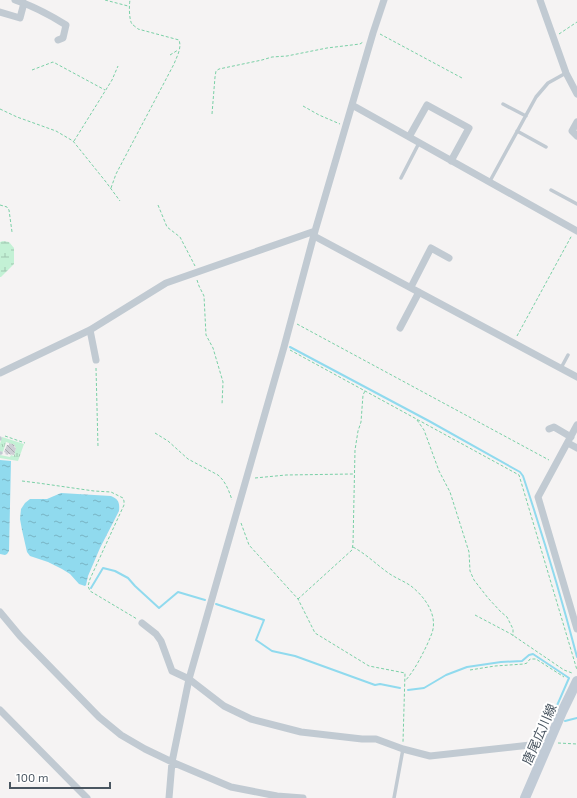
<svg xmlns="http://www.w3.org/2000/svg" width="577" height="798" font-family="'Exo 2','Noto Sans JP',sans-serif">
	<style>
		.grass { fill: url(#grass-tufts) }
		.wetland { fill: url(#wetland-marsh) }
		.water { fill: url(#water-ripples) }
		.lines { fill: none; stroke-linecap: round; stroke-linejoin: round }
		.stream { stroke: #90daee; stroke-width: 2 }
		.building { fill: url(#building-back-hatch) }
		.path { stroke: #7ad0a6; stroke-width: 1; stroke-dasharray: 3 2; stroke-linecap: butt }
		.service { stroke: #c1cad2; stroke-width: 3.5 }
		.minor { stroke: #c1cad2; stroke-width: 7 }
		.secondary { stroke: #c1cbd6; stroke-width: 10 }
		.labels { text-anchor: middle; stroke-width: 4; stroke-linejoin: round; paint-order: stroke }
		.street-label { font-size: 13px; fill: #4a5661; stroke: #fff }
	</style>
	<defs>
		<pattern id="grass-tufts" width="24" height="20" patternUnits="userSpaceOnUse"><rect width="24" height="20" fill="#c3f1d5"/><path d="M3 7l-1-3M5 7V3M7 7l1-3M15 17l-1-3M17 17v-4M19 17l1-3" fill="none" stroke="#a0c6b0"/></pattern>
		<pattern id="wetland-marsh" width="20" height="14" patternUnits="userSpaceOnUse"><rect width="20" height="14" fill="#c3f1d5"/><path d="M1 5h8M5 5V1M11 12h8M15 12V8" fill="none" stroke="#a0c6b0"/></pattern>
		<pattern id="water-ripples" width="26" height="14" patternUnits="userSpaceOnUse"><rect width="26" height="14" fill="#90daee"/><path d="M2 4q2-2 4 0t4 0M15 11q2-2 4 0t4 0" fill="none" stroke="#78b4c4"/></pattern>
		<pattern id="building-back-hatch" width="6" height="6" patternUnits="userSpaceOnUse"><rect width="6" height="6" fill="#cdcfd5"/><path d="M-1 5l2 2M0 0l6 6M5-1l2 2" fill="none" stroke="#a8abb0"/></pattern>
	</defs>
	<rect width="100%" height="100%" fill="#f5f3f3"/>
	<path class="grass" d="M2 437 24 444 18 461 0 458V455L10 457 11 455 14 456 16 447H15V445L6 442 3 452 0 451V444Z"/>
	<path class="wetland" d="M3 241 9 242 14 248V264L1 277H0V242Z"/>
	<path class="water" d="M0 460 11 461 9 551 7 554 5 555 0 554Z
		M61 493 111 496C118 499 120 502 119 511L100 548 88 576 86 585 85 586 79 584 70 574 62 569 48 562 30 556 27 552 22 530 20 519 21 509 25 503 30 499H47Z"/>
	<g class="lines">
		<path class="stream" d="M290 347 429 421 520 472 523 476C543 536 561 596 577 657
			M91 588 103 568 115 571 128 578 135 586 159 608 178 592 205 600
			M216 604 264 620 256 640 272 651 295 656 375 685 380 684 400 688
			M408 690 424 688 446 675 467 667 501 662 522 661 529 655 533 654 569 678 552 717 554 718
			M565 721 577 718"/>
	</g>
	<path class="building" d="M9 443 15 445 14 447 16 448 14 455 8 454V455L5 454 6 453 4 452 7 445H9Z"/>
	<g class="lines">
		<path class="path" d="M105 0 128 6
			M380 34 462 78
			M559 34 577 22
			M170 55 178 50
			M32 70 53 62 55 63 105 90
			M303 106 319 115 340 124
			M0 109 17 117 56 131 73 141 106 182 120 201
			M212 114 215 77 216 71 219 69 262 60 272 57 287 56 327 48 360 44 363 42
			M74 141 112 80 118 66
			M111 188 116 174 174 64C177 56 182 48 179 40L138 29C137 28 133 25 132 24 129 20 129 5 130 0
			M0 205 7 207 9 210 12 232
			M158 205 167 227 180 237 195 266
			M197 280 199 286 204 296 206 335 213 348 223 382 222 405
			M297 324 549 460
			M517 336 572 235
			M290 350 519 475 577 670
			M96 368 98 447
			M417 420 424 430 439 471 450 492 469 552 470 571 474 580 488 598 501 612 507 617 513 629V636
			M155 433 168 441 188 459 218 475C226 482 229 491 232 500
			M5 436 25 443
			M255 478 286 475 353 474
			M22 481 38 483 94 491 111 492 123 498 124 501V505L90 579 88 586 90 591 137 619
			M241 523 249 545 298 599 315 633 369 666 405 673 403 742
			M353 547C366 554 376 564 387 572 395 578 404 581 411 586 425 597 438 615 432 633 430 638 428 643 426 647 420 659 414 671 405 681
			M298 599 352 550 353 544 355 450 358 431 361 422 363 395 365 391
			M475 615 511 634 564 670 572 673
			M470 670 495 666 524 664 527 663 530 659H536L564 677
			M558 743 577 744"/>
		<path class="service" d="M503 104 526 116
			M517 131 546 147
			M401 178 419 143
			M490 181 536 97 548 83 566 73
			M551 190 577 204
			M561 368 568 355
			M0 439V438
			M0 453H1
			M394 798 403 749"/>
		<path class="minor" d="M15 0C33 6 50 15 66 25L63 38 58 40
			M540 0 566 73 577 94
			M0 12 20 18 24 3
			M352 105 577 231
			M577 122 572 131 577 136
			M409 137 427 105 469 128 451 161
			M314 236 577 377
			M411 287 431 248 449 258
			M400 328 419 292
			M90 330 96 360
			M0 373 90 330 166 283 315 231
			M577 425 538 497 577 629
			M549 429 554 427 571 437
			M568 443 577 448
			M0 612 20 636 99 717 121 735 145 749 172 762 231 787 277 796 303 798
			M142 623 156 634 161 641 172 671 189 679 224 706 251 719 301 732 362 739H376L403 749 430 756 548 743
			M0 710 80 791 87 798
			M169 798 172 762 189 679 284 347 315 231 373 33 384 0"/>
		<path class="secondary" d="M525 798 562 712 577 681"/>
	</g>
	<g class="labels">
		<g class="street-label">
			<text transform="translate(539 734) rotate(-66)" y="5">唐尾広川線</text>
		</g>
	</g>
	<path d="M10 782v6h100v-6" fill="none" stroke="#4a5661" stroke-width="2"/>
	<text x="16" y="782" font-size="12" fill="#4a5661" stroke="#ffffff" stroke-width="3" paint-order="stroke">100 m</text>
</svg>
